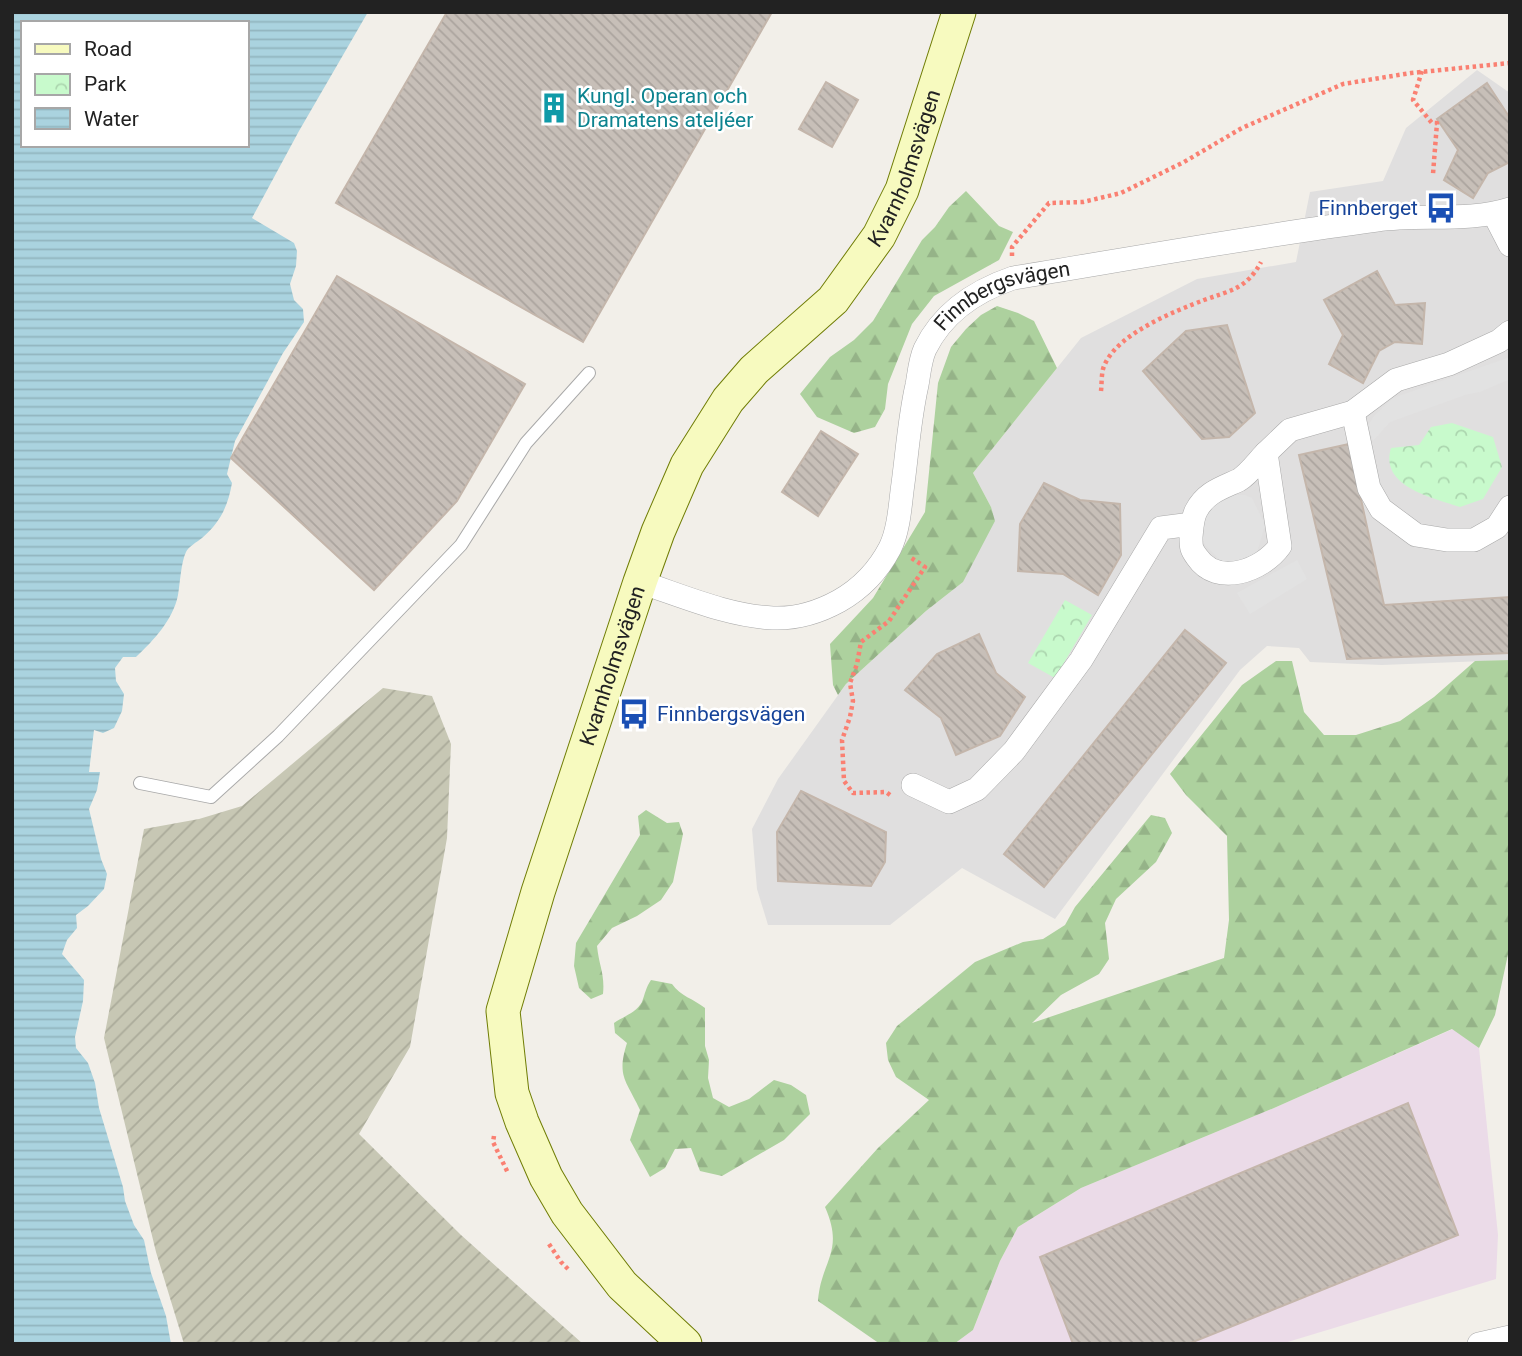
<svg xmlns="http://www.w3.org/2000/svg" width="1522" height="1356" font-family="Roboto,sans-serif">
	<style>
		.residential { fill: #e0dfdf }
		.industrial { fill: #ebdbe8 }
		.construction { fill: url(#construction-furrows) }
		.forest { fill: url(#forest-firs) }
		.park { fill: url(#park-crowns) }
		.parking { fill: #e2e2e2 }
		.water { fill: url(#water-rules); fill-rule: evenodd }
		.building { fill: url(#building-back-hatch); stroke: #c4b6ab; stroke-width: 2 }
		.lines { fill: none; stroke-linecap: round; stroke-linejoin: round }
		.lane-casing { stroke: #a9a9a9; stroke-width: 14 }
		.street-casing { stroke: #a9a9a9; stroke-width: 24 }
		.secondary-casing { stroke: #707d05; stroke-width: 35 }
		.path { stroke: #fa8072; stroke-width: 4.5; stroke-dasharray: 3.5 3.5; stroke-linecap: butt }
		.lane { stroke: #fff; stroke-width: 12 }
		.street { stroke: #fff; stroke-width: 23 }
		.secondary { stroke: #f7fabf; stroke-width: 33 }
		.labels { text-anchor: middle; stroke-width: 5; stroke-linejoin: round; paint-order: stroke }
		.culture-label { font-size: 21px; fill: #0d838f; stroke: #fff; text-anchor: start }
		.street-label { font-size: 21px; fill: #222; stroke: #fff }
		.transit-label { font-size: 21px; fill: #164399; stroke: #fff; text-anchor: end }
	</style>
	<defs>
		<pattern id="construction-furrows" width="10" height="10" patternUnits="userSpaceOnUse" patternTransform="scale(1.75)"><rect width="10" height="10" fill="#c7c7b4"/><path d="M-1 1l2-2M0 10L10 0M9 11l2-2" fill="none" stroke="#abab9a"/></pattern>
		<pattern id="forest-firs" width="22" height="20" patternUnits="userSpaceOnUse" patternTransform="scale(1.75)"><rect width="22" height="20" fill="#add19e"/><path d="M5 1l3.5 6h-7zM16 11l3.5 6h-7z" fill="#95b388"/></pattern>
		<pattern id="park-crowns" width="20" height="18" patternUnits="userSpaceOnUse" patternTransform="scale(1.75)"><rect width="20" height="18" fill="#c8facc"/><path d="M2 6a3 3 0 1 1 6 0M12 15a3 3 0 1 1 6 0" fill="none" stroke="#acd6af"/></pattern>
		<pattern id="water-rules" width="6" height="5" patternUnits="userSpaceOnUse" patternTransform="scale(1.75)"><rect width="6" height="5" fill="#aad3df"/><path d="M0 2.5h6" fill="none" stroke="#92b5bf"/></pattern>
		<pattern id="building-back-hatch" width="6" height="6" patternUnits="userSpaceOnUse" patternTransform="scale(1.75)"><rect width="6" height="6" fill="#c7bfb8"/><path d="M-1 5l2 2M0 0l6 6M5-1l2 2" fill="none" stroke="#aba49e"/></pattern>
	</defs>
	<rect width="100%" height="100%" fill="#f2efe9"/>
	<path class="residential" d="M1477 70 1510 93V660L1382 665 1310 662 1299 648 1267 646 1240 670 1055 919 962 868 890 925H768L757 889 752 829 778 779 846 684 926 611 963 582 991 507 973 473 1081 338 1197 279 1296 262 1310 192 1383 181 1406 128Z"/>
	<path class="industrial" d="M1453 1029 1479 1048 1498 1235 1496 1279 1281 1344H954L973 1330 1000 1261 1018 1227 1081 1188 1274 1108Z"/>
	<path class="construction" d="M383 688 432 696 451 744 447 838 410 1047 359 1134 461 1235 583 1344H184L156 1252 104 1038 144 829 199 819 242 806Z"/>
	<path class="forest" d="M966 191 999 226 1013 232 999 260 934 296 912 324 888 384 885 409 875 427 854 433 817 417 800 394 830 357 854 340 873 321 922 240 935 227 949 207Z
		M997 306 1018 313 1034 321 1057 368 973 473 991 507 995 521 963 582 926 611 846 684 838 695 833 685 830 644 873 598 925 512 938 383 951 347 966 329 981 315Z
		M1510 660V945L1495 1015 1479 1048 1452 1029 1274 1108 1081 1188 1018 1227 1000 1261 973 1330 954 1344H880L818 1301C821 1260 845 1252 825 1207L878 1148 929 1100 896 1077 888 1060 886 1043 897 1026 975 962 1023 942 1043 939 1065 925 1075 907 1151 815 1165 818 1172 833 1156 862 1116 899 1105 923 1109 959 1099 974 1061 995 1032 1023 1224 958 1229 920 1227 836 1186 795 1170 774 1242 685 1276 661H1292L1304 712 1324 735H1356L1400 721 1434 697 1475 661Z
		M646 810 667 823 679 822 683 834 673 882 661 900 637 916 612 928 597 946C599 966 605 974 603 994L591 999 579 988 574 966 576 943 640 835 638 816Z
		M651 980 672 984C680 996 694 999 705 1008V1046L709 1060 708 1078 713 1098 729 1107 749 1099 774 1080 791 1085 806 1095 810 1114 784 1140 722 1176 700 1171 691 1148 675 1149 665 1168 650 1177 630 1140 640 1110C627 1081 616 1077 627 1043L615 1033 614 1023C624 1016 636 1013 642 1002 645 994 646 987 651 980Z"/>
	<path class="park" d="M1452 423 1493 437 1502 467 1483 499 1460 507C1434 498 1379 487 1391 448L1419 445 1431 427Z
		M1065 600 1092 615 1055 678 1028 663Z"/>
	<path class="parking" d="M1510 357V379L1480 392 1465 395 1390 422 1373 441 1368 426 1374 416 1393 398Z
		M1224 495H1245L1252 498 1265 525 1257 552 1248 563 1225 565 1205 545 1201 533 1202 518Z
		M1297 560 1307 579 1250 614 1237 593Z"/>
	<path class="water" d="M12 12H368L299 131 252 218 294 243 297 251 296 266 290 284 294 300 303 309 304 322 283 353 235 441 227 474 232 483C228 506 220 523 202 538 197 542 188 547 186 552 181 562 180 584 178 595 173 620 154 640 136 657H123L115 668 116 681 124 694 122 711 114 728 103 733 94 730 89 772H100L97 790 89 809 101 859 107 874 104 889 88 906 76 915 77 928 67 940 62 954 84 980 83 1001 75 1037 76 1048 88 1063 95 1083 99 1108 123 1187 125 1201 134 1225 144 1240 151 1273 166 1316 171 1344H12ZM23 23H247V145H23Z"/>
	<path class="building" d="M447 12H772L583 342 336 203Z
		M826 82 858 100 832 147 799 129Z
		M1487 83 1510 118V162L1488 173 1473 198 1444 180 1458 150 1437 119Z
		M1377 271 1395 305 1425 303 1422 344 1395 342 1379 351 1363 383 1329 364 1343 335 1324 300Z
		M337 276 525 384 457 501 374 590 231 458Z
		M1227 325 1255 413 1229 437 1202 439 1143 371 1186 331Z
		M821 431 858 454 818 516 782 492Z
		M1349 444 1384 605 1510 597V653L1347 659 1299 455Z
		M1044 483 1080 500 1120 504 1121 555 1098 595 1063 574 1018 571 1020 524Z
		M1185 630 1226 663 1044 887 1004 854Z
		M979 634 996 673 1025 697 1000 736 956 755 941 718 905 690 937 654Z
		M801 791 886 832 885 862 871 886 778 881 777 832Z
		M1408 1103 1458 1235 1188 1344H1073L1040 1257Z"/>
	<g class="lines">
		<g class="lane-casing">
			<path id="lane" d="M140 783 211 797 278 736 461 545 526 443 589 373"/>
		</g>
		<g class="street-casing">
			<g id="street">
				<path d="M1494 214 1510 245"/>
				<path d="M1353 412 1369 488 1381 509 1416 535 1447 540H1474L1497 527 1510 507"/>
				<path d="M1266 453 1280 546C1262 571 1217 587 1197 557 1191 549 1191 547 1191 537 1192 528 1192 519 1196 511 1206 492 1222 488 1239 480 1249 474 1258 461 1266 453Z"/>
				<path d="M1266 453 1290 430 1353 412 1396 380 1449 364 1499 341 1510 332"/>
				<path id="s1" d="M640 582C683 596 728 616 773 618 797 619 819 612 839 601 862 588 878 571 890 548 898 532 900 509 902 491 907 456 909 420 917 385 919 374 920 360 925 349 943 312 975 291 1013 278 1134 258 1255 236 1377 220 1420 214 1470 222 1510 209"/>
				<path d="M913 785 949 802 977 789 1014 751 1081 660 1161 528 1192 524"/>
				<path d="M1479 1344 1510 1337"/>
			</g>
		</g>
		<g class="secondary-casing">
			<g id="secondary">
				<path id="s2" d="M685 1344 622 1285 567 1213 546 1177 522 1122 512 1093 503 1011 538 892 640 582 658 532 687 465 728 400 754 370 833 300 879 236 902 190 959 12"/>
			</g>
		</g>
		<path class="path" d="M1422 71 1413 100 1432 123H1437L1433 174
			M1012 256V247L1049 203 1083 202 1121 193 1184 162 1242 128 1343 84 1411 73 1510 63
			M1101 391C1102 382 1101 371 1105 364 1119 333 1173 312 1204 300 1229 291 1247 289 1261 262
			M890 795 886 792 853 793 844 781 842 740 850 717 853 701 850 683 857 664 861 642 889 621 925 567 910 557
			M494 1136 493 1142 508 1173
			M549 1244 561 1262 569 1270"/>
		<use href="#lane" class="lane"/>
		<use href="#street" class="street"/>
		<use href="#secondary" class="secondary"/>
	</g>
	<defs>
		<g id="building-bare" transform="scale(2.415)"><path d="M-4-6H4V6H1V3H-1V6H-4ZM-2.5-4.3h1.7v1.8h-1.7ZM.8-4.3h1.7v1.8H.8ZM-2.5-1h1.7V.8h-1.7ZM.8-1h1.7V.8H.8Z" fill="#0f9aa8" stroke="#fff" stroke-width="2.5" paint-order="stroke"/></g>
		<g id="bus-bare" transform="scale(2.415)"><path d="M-5-6H5V4H4V6H2V4H-2V6H-4V4H-5ZM-3.5-4V0h7V-4ZM-3.5 1.2v1.5H-2V1.2ZM2 1.2v1.5H3.5V1.2Z" fill="#1a4fb4" stroke="#fff" stroke-width="2.5" paint-order="stroke"/></g>
	</defs>
	<g fill-rule="evenodd">
		<use href="#building-bare" x="554" y="108"/>
		<use href="#bus-bare" x="1441" y="208"/>
		<use href="#bus-bare" x="634" y="714"/>
	</g>
	<g class="labels">
		<g class="culture-label">
			<text x="577" y="103">Kungl. Operan och<tspan x="577" dy="24">Dramatens ateljéer</tspan></text>
		</g>
		<g class="street-label">
			<text dy="7" stroke="none"><textPath href="#s2" startOffset="1342">Kvarnholmsvägen</textPath></text>
			<text dy="7" stroke="none"><textPath href="#s1" startOffset="584">Finnbergsvägen</textPath></text>
			<text dy="7" stroke="none"><textPath href="#s2" startOffset="754">Kvarnholmsvägen</textPath></text>
		</g>
		<g class="transit-label">
			<text x="1418" y="215">Finnberget</text>
			<text x="657" y="721" text-anchor="start">Finnbergsvägen</text>
		</g>
	</g>
	<rect width="1522" height="1356" fill="none" stroke="#222222" stroke-width="28"/>
	<rect x="21" y="21" width="228" height="126" fill="#ffffff" stroke="#a7a7a7" stroke-width="2"/>
	<rect x="35" y="44" width="35" height="10" fill="#f7fabf" stroke="#a7a7a7" stroke-width="2"/>
	<text x="84" y="56" font-size="21" fill="#222222">Road</text>
	<rect x="35" y="74" width="35" height="21" fill="url(#park-crowns)" stroke="#a7a7a7" stroke-width="2"/>
	<text x="84" y="91" font-size="21" fill="#222222">Park</text>
	<rect x="35" y="108" width="35" height="21" fill="url(#water-rules)" stroke="#a7a7a7" stroke-width="2"/>
	<text x="84" y="126" font-size="21" fill="#222222">Water</text>
</svg>
